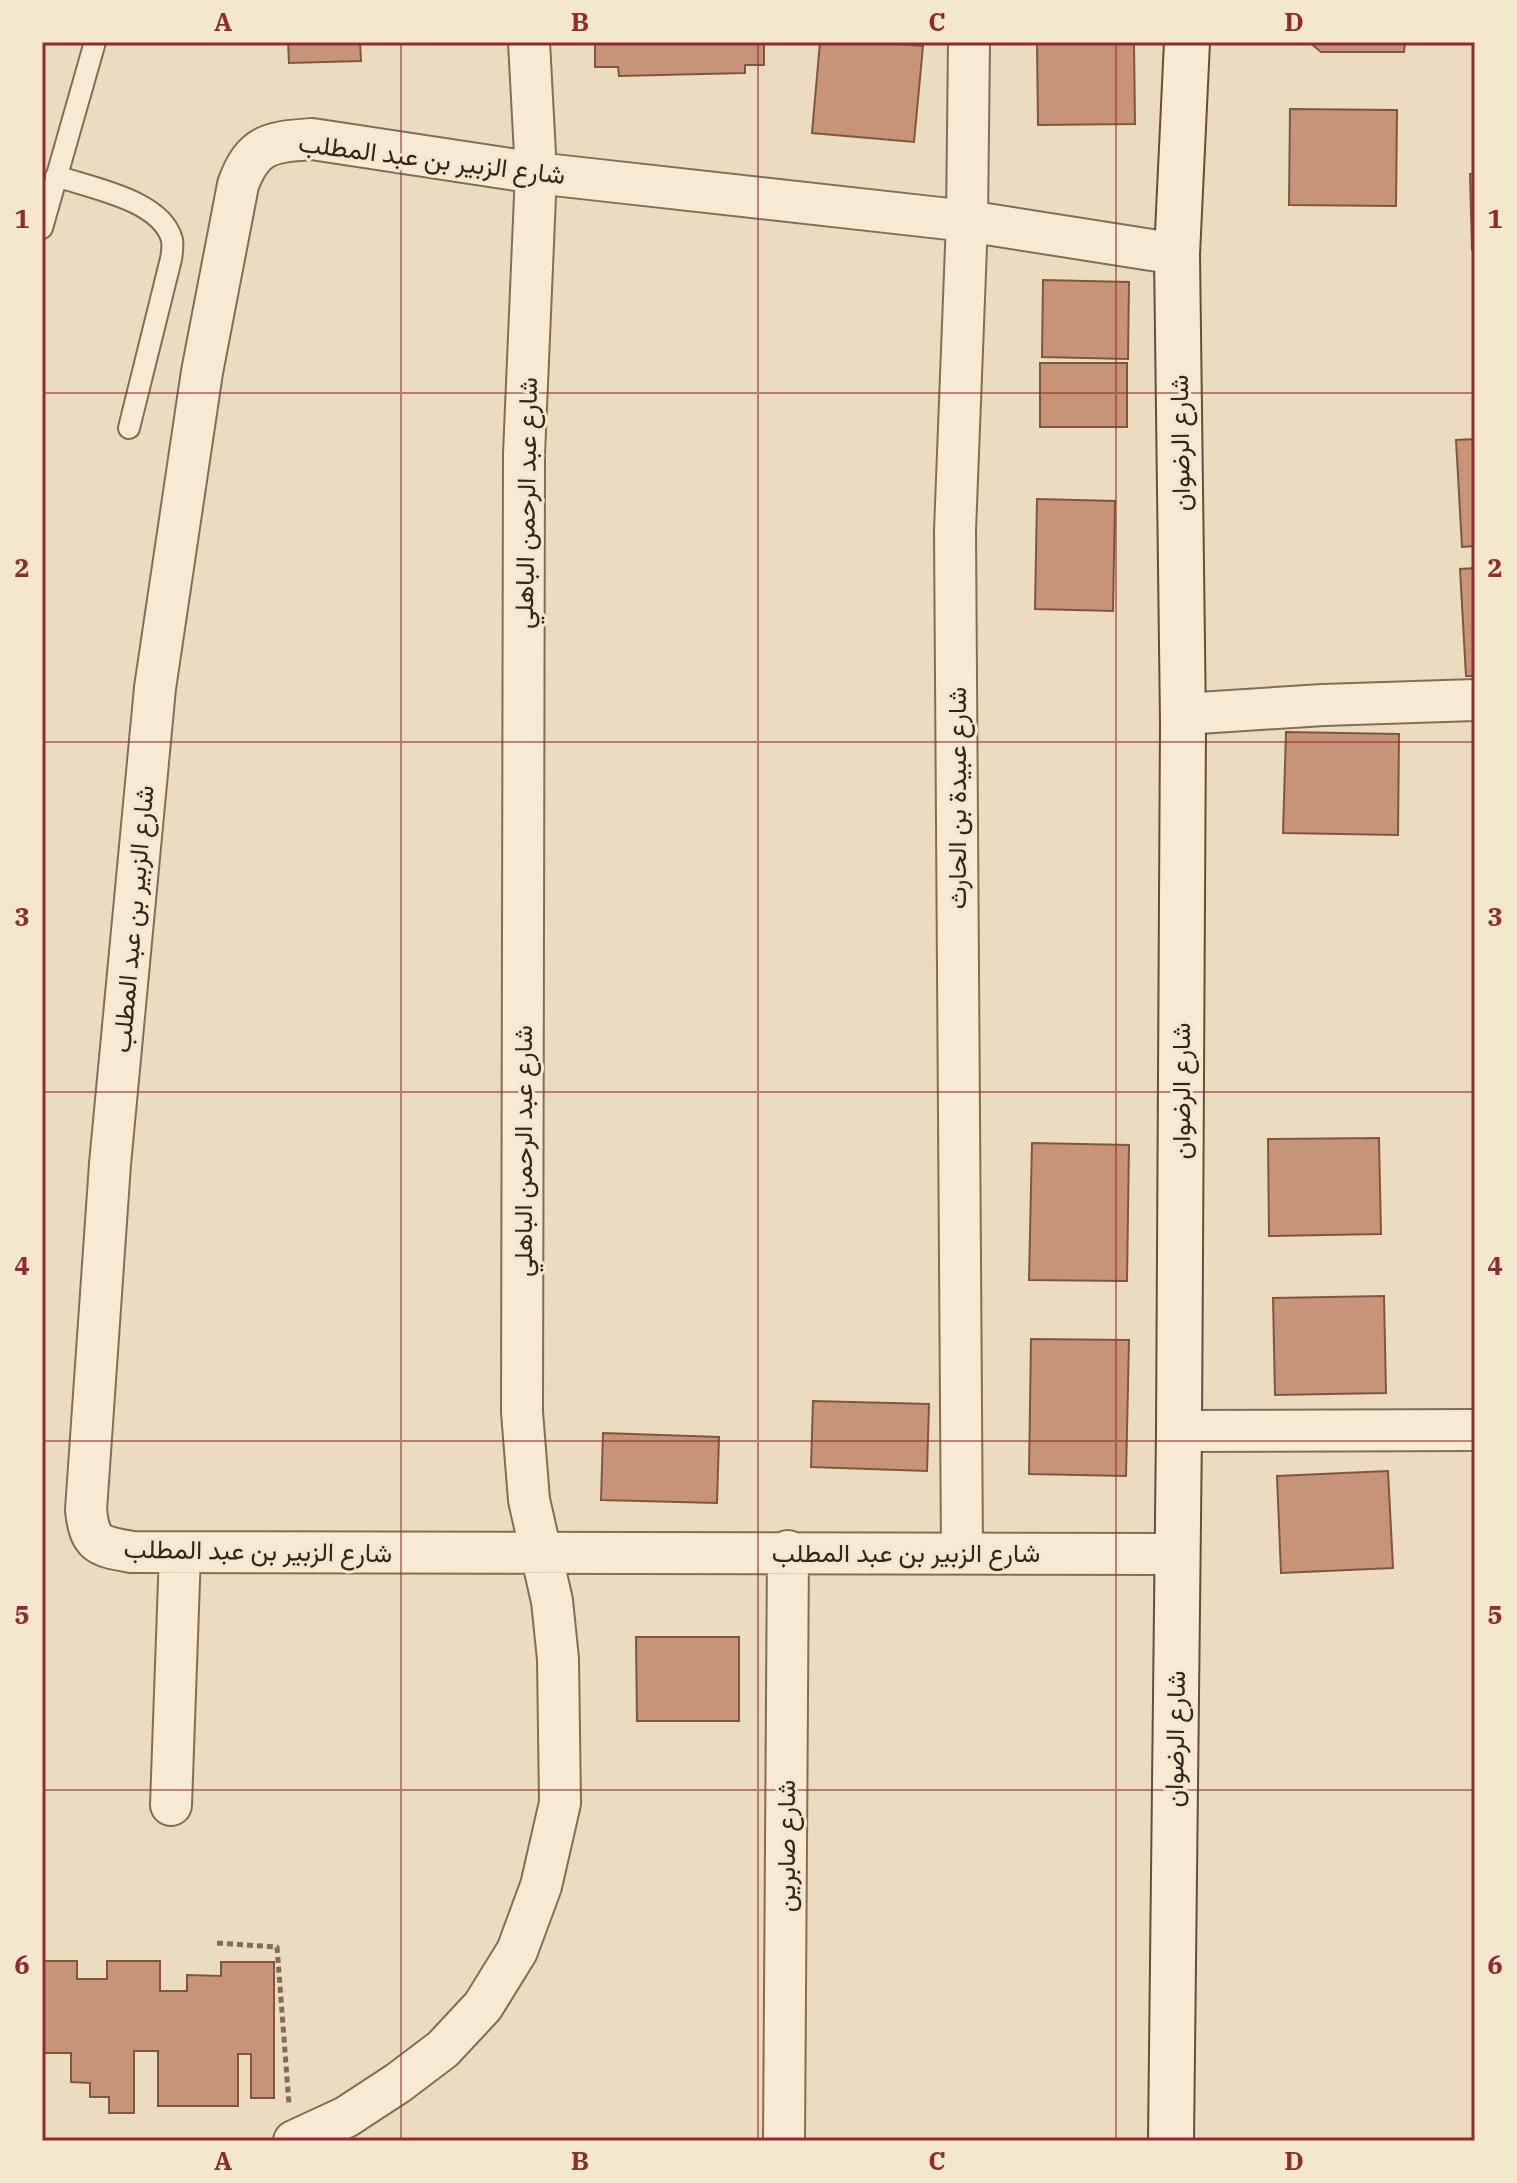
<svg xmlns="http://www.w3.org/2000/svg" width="1517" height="2183" font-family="'IBM Plex Serif',Vazirmatn,serif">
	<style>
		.building { fill: #c89477; stroke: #81563f; stroke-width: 2 }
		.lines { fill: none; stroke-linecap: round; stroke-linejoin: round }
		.lane-casing { stroke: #836d58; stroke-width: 24 }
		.street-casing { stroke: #836d58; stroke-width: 44 }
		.secondary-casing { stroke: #654e3c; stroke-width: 48 }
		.path { stroke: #836d58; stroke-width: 5; stroke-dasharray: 6 4; stroke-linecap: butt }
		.lane { stroke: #f7ead2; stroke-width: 20 }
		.street { stroke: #f7ead2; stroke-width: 40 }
		.secondary { stroke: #f7ead2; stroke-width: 44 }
		.grid { fill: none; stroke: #902b31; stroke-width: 2; stroke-opacity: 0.55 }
		.labels { text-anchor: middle; stroke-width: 6; stroke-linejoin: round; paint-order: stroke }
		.street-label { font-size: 26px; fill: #33261c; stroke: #f3e7ce }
		.neatline { fill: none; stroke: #902b31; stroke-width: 3 }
		.grid-label { font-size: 26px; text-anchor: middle; font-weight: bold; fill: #902b31 }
	</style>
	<rect width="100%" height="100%" fill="#ebdcbf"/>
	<path class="building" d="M288 42H360L361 61 289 63Z
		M595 42H764V65H745V73L619 76 618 67H595Z
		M820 42H874L923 46 914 142 812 133Z
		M1037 42H1134L1135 124 1038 125Z
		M1309 42H1405L1404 52H1321Z
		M1290 109 1397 110 1396 206 1289 205Z
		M1470 174H1475V250H1472Z
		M1043 280 1129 282 1128 359 1042 357Z
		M1040 363H1127V427H1040Z
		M1475 439V546L1462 547 1456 440Z
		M1037 499 1115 501 1113 611 1035 609Z
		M1475 568V676H1466L1460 569Z
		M1286 732 1399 734 1398 835 1283 833Z
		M1379 1138 1381 1234 1269 1236 1268 1139Z
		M1032 1143 1129 1145 1127 1281 1029 1280Z
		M1384 1296 1386 1393 1275 1395 1273 1298Z
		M1031 1339 1129 1340 1126 1476 1029 1474Z
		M813 1401 929 1404 927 1471 811 1467Z
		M603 1433 719 1437 717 1503 601 1500Z
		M1388 1471 1393 1568 1281 1573 1277 1476Z
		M636 1637H739V1721H637Z
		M42 1961H77V1979H107V1961H160V1991H187V1975L221 1976V1962H274V2098H251V2054H238V2106H158V2051H134V2113H109V2097H90V2083L71 2082V2053H43Z"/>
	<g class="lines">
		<g class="lane-casing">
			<path id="lane" d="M56 176C91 188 162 200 172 240 173 246 172 253 171 259L129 428
				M42 228 95 42"/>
		</g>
		<g class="street-casing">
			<path id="street" d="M1177 254 967 221 536 173 312 139C271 142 253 143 238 185L202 372 155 688 110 1164 86 1510C90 1546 99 1546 132 1552L1177 1554
				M1183 714 1323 705 1475 700
				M1179 1431 1475 1430
				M962 1553 955 531 967 221 969 42
				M171 1805 180 1553
				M294 2141 346 2117 398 2083 443 2049 483 2006 517 1951 541 1886 560 1803 558 1659 552 1601 529 1500 522 1412 524 454 536 173 529 42
				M784 2141 788 1551"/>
		</g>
		<g class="secondary-casing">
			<path id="secondary" d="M1171 2141 1179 1431 1183 723 1177 254 1187 42"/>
		</g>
		<path class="path" d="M217 1943 277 1947 289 2104"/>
		<use href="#lane" class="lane"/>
		<use href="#street" class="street"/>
		<use href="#secondary" class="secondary"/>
	</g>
	<path class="grid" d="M401 42V2141M758 42V2141M1116 42V2141M42 393H1475M42 742H1475M42 1092H1475M42 1441H1475M42 1790H1475"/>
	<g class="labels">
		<g class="street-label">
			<text transform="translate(432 159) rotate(7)" y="9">شارع الزبير بن عبد المطلب</text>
			<text transform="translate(1180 443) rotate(-91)" y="9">شارع الرضوان</text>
			<text transform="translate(526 503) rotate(-89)" y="9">شارع عبد الرحمن الباهلي</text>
			<text transform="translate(957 798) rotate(-90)" y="9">شارع عبيدة بن الحارث</text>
			<text transform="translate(133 919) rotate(-85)" y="9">شارع الزبير بن عبد المطلب</text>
			<text transform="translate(1181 1091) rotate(-90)" y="9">شارع الرضوان</text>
			<text transform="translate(523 1151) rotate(-90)" y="9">شارع عبد الرحمن الباهلي</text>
			<text transform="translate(258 1551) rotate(1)" y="9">شارع الزبير بن عبد المطلب</text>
			<text x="906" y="1562">شارع الزبير بن عبد المطلب</text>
			<text transform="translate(1175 1739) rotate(-89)" y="9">شارع الرضوان</text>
			<text transform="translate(786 1846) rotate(-90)" y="9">شارع صابرين</text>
		</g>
	</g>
	<rect width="1517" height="2183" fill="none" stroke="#f3e7ce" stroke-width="88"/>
	<rect x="44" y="44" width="1429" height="2095" class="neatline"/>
	<g class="grid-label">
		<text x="223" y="31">A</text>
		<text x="580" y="31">B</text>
		<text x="937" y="31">C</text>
		<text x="1294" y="31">D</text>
		<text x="22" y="228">1</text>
		<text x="1495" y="228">1</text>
		<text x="22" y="577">2</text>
		<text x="1495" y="577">2</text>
		<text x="22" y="926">3</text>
		<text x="1495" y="926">3</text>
		<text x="22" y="1275">4</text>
		<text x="1495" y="1275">4</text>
		<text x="22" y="1624">5</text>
		<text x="1495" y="1624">5</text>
		<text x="22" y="1974">6</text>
		<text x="1495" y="1974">6</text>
		<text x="223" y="2170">A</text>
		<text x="580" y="2170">B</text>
		<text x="937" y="2170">C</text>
		<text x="1294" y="2170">D</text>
	</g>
</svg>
